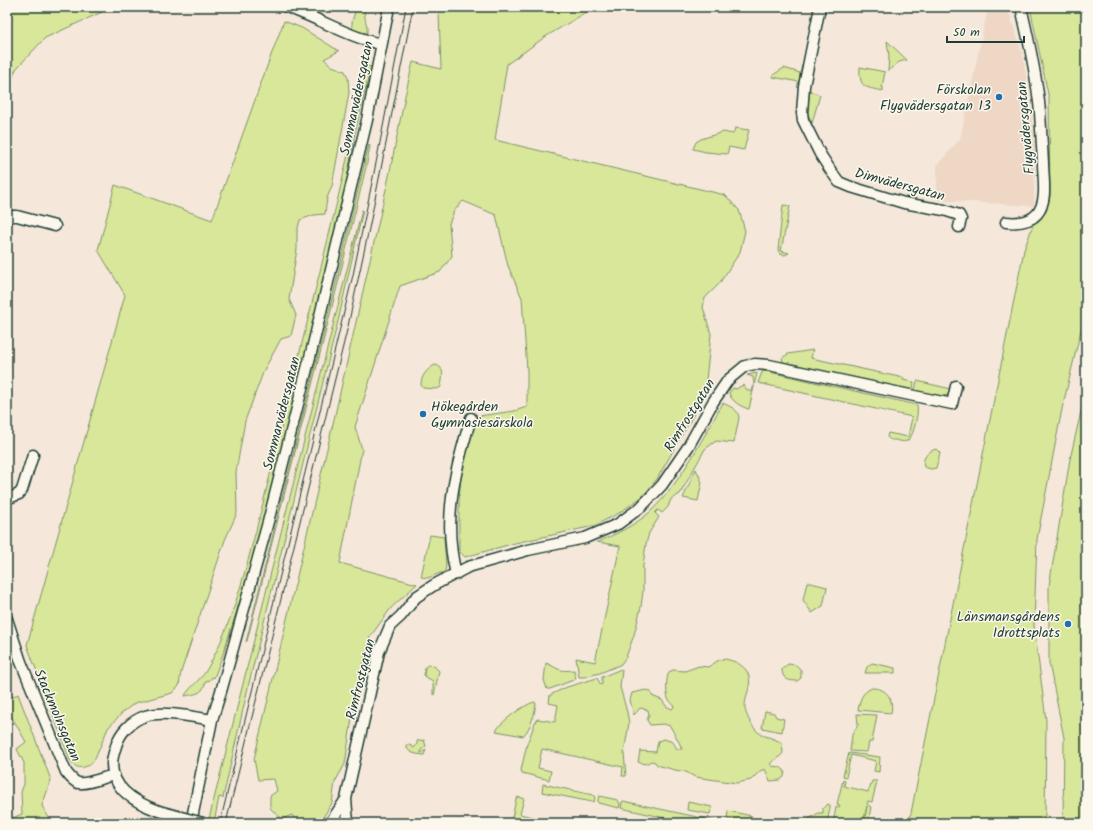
<svg xmlns="http://www.w3.org/2000/svg" width="1093" height="830" font-family="Kalam,sans-serif">
	<style>
		.built { fill: #eed7c4 }
		.green { fill: #d8e79a; stroke: #7c9267 }
		.lines { fill: none; stroke-linecap: round; stroke-linejoin: round }
		.minor-casing { stroke: #1f3d34; stroke-width: 13 }
		.minor { stroke: #fbf7ec; stroke-width: 10 }
		.tram { stroke: #1f3d34; stroke-width: 1 }
		.minor-bridge-casing { stroke: #1f3d34; stroke-width: 13; stroke-linecap: butt }
		.minor-bridge { stroke: #fbf7ec; stroke-width: 10 }
		.poi-dot { fill: #1f6fb2; stroke: #fbf7ec; stroke-width: 1.5 }
		.labels { text-anchor: middle; stroke-width: 3; stroke-linejoin: round; paint-order: stroke }
		.poi-label { font-size: 14px; fill: #1f3d34; stroke: #fbf7ec; text-anchor: end }
		.street-label { font-size: 14px; fill: #1f3d34; stroke: #fbf7ec }
	</style>
	<rect width="100%" height="100%" fill="#f5e8da"/>
	<filter id="ink" filterUnits="userSpaceOnUse"><feTurbulence type="fractalNoise" baseFrequency=".025" numOctaves="2"/><feDisplacementMap in="SourceGraphic" scale="8" xChannelSelector="R" yChannelSelector="G"/><feConvolveMatrix kernelMatrix="1 2 1 2 8 2 1 2 1" color-interpolation-filters="sRGB"/></filter>
	<g filter="url(#ink)">
		<path class="built" d="M988 8 1008 9 1023 55 1035 143 1034 206 937 200V165L960 139Z"/>
		<path class="green" d="M7 7H103L102 12 45 38 16 69 8 88 7 96Z
			M357 7H365C363 19 368 23 367 33L353 31C350 23 354 15 357 7Z
			M442 7H595L545 37 507 64 495 140 725 195 739 210 745 231 740 252 719 284 705 298 703 307 711 334 705 389 694 414 657 479 643 496 619 513 594 526 515 543 465 557 459 551C459 513 457 476 469 439 471 430 473 423 479 416L514 411 527 407V370L522 298 508 266 496 215 463 201 454 211 449 224 452 256 440 272 400 286 355 427 362 449 340 563 417 584 391 608 370 637 354 705 345 764 335 782 332 803 322 819 317 823H297L292 815 282 819 270 808V796L277 791 274 779 258 780 254 759 335 415 389 176 405 96 413 62 441 69 439 14Z
			M1030 7H1086V309L1062 409 1037 539 1034 625 1046 720 1045 823H909L1024 250 1033 225 1046 212 1050 197 1049 99Z
			M284 21 302 28 339 51 324 59 332 66 345 71 348 78 349 93 332 186 327 198 325 214 314 215 300 220 297 232V249L289 299 296 315 291 336 281 339 264 370 245 421 236 472 237 513 225 540 181 672 179 686 172 693 135 703 123 712 108 728 95 759 90 765C80 769 76 769 70 760L27 645 125 295 98 250 115 185 212 220 270 58Z
			M887 41 907 60 899 62 888 71 889 56Z
			M367 66 371 67 355 133 343 203 270 495 245 585 223 654 214 678 212 677 209 681 207 680C204 684 205 686 202 690 199 694 191 695 185 696 186 691 201 679 206 671 221 645 232 615 241 585 262 513 278 440 296 367 321 267 347 167 367 66Z
			M860 67 885 72 882 87H883V91C864 87 859 88 860 67Z
			M784 68 800 73 799 82 773 77V75Z
			M810 91 820 95 812 123 807 112Z
			M735 128 749 130 744 150 729 147 727 154 706 152 693 149 696 142 701 139 723 132 733 134Z
			M369 144 370 146 367 163 338 283 247 641 246 642 336 283Z
			M783 205 790 206 781 251 789 253 785 255 780 254 778 250Z
			M362 210H363L339 317 249 683 223 798 219 797 214 823H208Z
			M813 350 811 358 904 378 903 380 914 382 913 390 783 362 782 358 788 354Z
			M435 365C446 367 442 378 441 387L437 389 423 388 421 385C421 376 427 369 435 365Z
			M765 371 917 405C919 411 914 436 908 440 904 443 900 441 895 440 891 440 890 440 887 437L888 433 908 437 912 417 758 383 762 372Z
			M757 373 749 409H748C740 406 731 401 729 393L733 388 737 389 739 387 744 385 746 389 752 392 754 384 753 377 747 375Z
			M917 381 951 389 950 394C941 399 924 393 915 390Z
			M1086 390V823H1063L1064 738 1049 663V586L1070 459Z
			M723 403C730 407 738 408 739 418L734 443 716 441 705 449 680 494 671 499 668 507 662 513 658 510 655 513 659 517 649 533 646 544 643 566V591L641 607 634 635 626 657 621 664 617 666 600 673 584 677H579L576 658 595 662 620 546 597 542C615 535 635 525 650 512 681 483 702 439 723 403Z
			M936 449 940 453 936 468 931 469 924 467C921 459 928 451 936 449Z
			M696 469 702 482 698 501 683 498Z
			M430 535 444 537 446 566 445 571 442 573H440L428 578 421 577Z
			M807 582 827 587 823 606 812 613 803 600Z
			M725 659C734 661 740 663 746 670 755 683 744 695 745 709 746 715 751 724 755 729 761 737 773 737 782 743L783 753C780 758 774 759 770 764L772 766 780 767 785 771 784 777 780 780 770 781 765 769 760 771 751 780 737 783 695 777 686 772 675 770 657 765 655 762 651 761 646 764 638 762 640 751 656 752 658 741 664 739 673 742 677 749H682L679 742 670 726 664 724 650 725 647 720 649 715 648 710 640 708 634 715 630 700 632 693 646 690 651 692 652 696 662 700 666 706 672 709 674 707C673 703 670 702 668 699 666 692 666 678 669 672L673 670 685 671 699 666 708 667 719 660Z
			M546 663C558 668 558 672 574 670L576 679 550 689H547L544 680Z
			M872 663 895 668V673H865L867 667Z
			M788 664 796 665 801 670V678L797 681C788 681 782 679 782 669Z
			M428 665 434 666 439 671 434 695H433V681L424 676 425 667Z
			M621 669 622 670 620 687 627 712 629 723 624 753 626 776H622L623 767 542 749 538 768 551 771 549 780 522 773 521 770 527 744 536 720 538 719 555 722 558 705 549 703 550 695 567 687 597 678 601 685 602 684V677Z
			M872 688C887 688 894 699 891 713L858 710C860 699 862 692 872 688Z
			M18 694 51 780 42 806 52 823H7V817L10 819 22 814 21 792 24 784V763L17 749 26 742 9 712 10 698Z
			M534 702 536 703C535 713 531 728 523 736L496 731C501 721 524 705 534 702Z
			M765 711 774 713 776 717 784 719 782 732 762 728Z
			M857 714 877 715 872 742H869L867 752 850 751 852 735 858 725Z
			M424 740 426 746 421 750V753L426 750 424 755C416 754 408 754 406 745H410L414 748 417 744V741Z
			M849 753 880 757 879 772 874 771 876 761 851 755 846 777 843 776Z
			M843 780 845 781 844 786 868 792 872 781H877L872 802 868 801 867 804 871 807 868 823H864L867 806 863 823H833L836 807H839L840 805 837 804Z
			M543 784 593 795 595 797 594 801 592 802 542 792Z
			M599 796 618 800 620 804 619 808 598 803V799Z
			M518 797 524 799 520 814 537 818 536 823H511L516 799Z
			M623 801 725 823H688L621 808 622 802Z
			M688 802 712 807 710 814 687 810Z
			M828 804 830 805V808L827 823H803L818 813H823V808Z
			M728 811 752 816 750 823 727 819Z"/>
		<g class="lines">
			<g class="minor-casing">
				<path id="minor" d="M287 7C318 18 351 38 381 44
					M820 7 804 86 802 113 803 120 820 154 831 171 839 182 851 187 904 203 944 210 959 215 961 219 959 227
					M7 219 12 216H17L55 226
					M1006 222C1016 223 1030 222 1037 214 1048 201 1043 178 1043 163 1042 146 1041 129 1040 112 1037 77 1029 41 1021 7
					M7 499 19 494 22 490 33 455
					M456 574C442 519 455 470 471 418
					M7 619 21 662 66 772C69 776 73 781 78 783 86 785 105 777 114 775
					M159 811C139 804 112 790 112 764 112 758 114 752 116 746 120 732 131 721 145 716 162 710 194 717 212 720
					M191 823 212 720 222 688 268 522 311 353 367 120 389 7
					M330 823 346 799
					M348 823 346 799 379 652 390 626 401 616 416 597 434 585 468 567 528 550 585 538 618 524 641 507 662 485 688 447 713 402 728 380 745 366 755 364 769 365 952 404 956 386"/>
			</g>
			<use href="#minor" class="minor"/>
			<path class="tram" d="M220 823 353 275 377 158 406 7
				M226 823 348 326 370 224 413 7"/>
			<g class="minor-bridge-casing">
				<path id="minor-bridge" d="M159 811 203 823"/>
			</g>
			<use href="#minor-bridge" class="minor-bridge"/>
		</g>
	</g>
	<g class="poi-dot">
		<circle cx="999" cy="97" r="4"/>
		<circle cx="423" cy="414" r="4"/>
		<circle cx="1068" cy="624" r="4"/>
	</g>
	<g class="labels">
		<g class="poi-label">
			<text x="991" y="94">Förskolan<tspan x="991" dy="16">Flygvädersgatan 13</tspan></text>
			<text x="431" y="411" text-anchor="start">Hökegården<tspan x="431" dy="16">Gymnasiesärskola</tspan></text>
			<text x="1060" y="621">Länsmansgårdens<tspan x="1060" dy="16">Idrottsplats</tspan></text>
		</g>
		<g class="street-label">
			<text transform="translate(356 98) rotate(-78)" y="5">Sommarvädersgatan</text>
			<text transform="translate(1025 128) rotate(-95)" y="5">Flygvädersgatan</text>
			<text transform="translate(900 184) rotate(15)" y="5">Dimvädersgatan</text>
			<text transform="translate(281 413) rotate(-76)" y="5">Sommarvädersgatan</text>
			<text transform="translate(689 415) rotate(-58)" y="5">Rimfrostgatan</text>
			<text transform="translate(360 679) rotate(-76)" y="5">Rimfrostgatan</text>
			<text transform="translate(58 715) rotate(67)" y="5">Stackmolnsgatan</text>
		</g>
	</g>
	<rect width="1093" height="830" fill="none" stroke="#fbf7ec" stroke-width="24"/>
	<rect x="12" y="12" width="1069" height="806" fill="none" stroke="#1f3d34" stroke-width="1.5" filter="url(#ink)"/>
	<path d="M947 36v6h77v-6" fill="none" stroke="#1f3d34" stroke-width="2"/>
	<text x="953" y="36" font-size="12" fill="#1f3d34" stroke="#fbf7ec" stroke-width="3" paint-order="stroke">50 m</text>
</svg>
